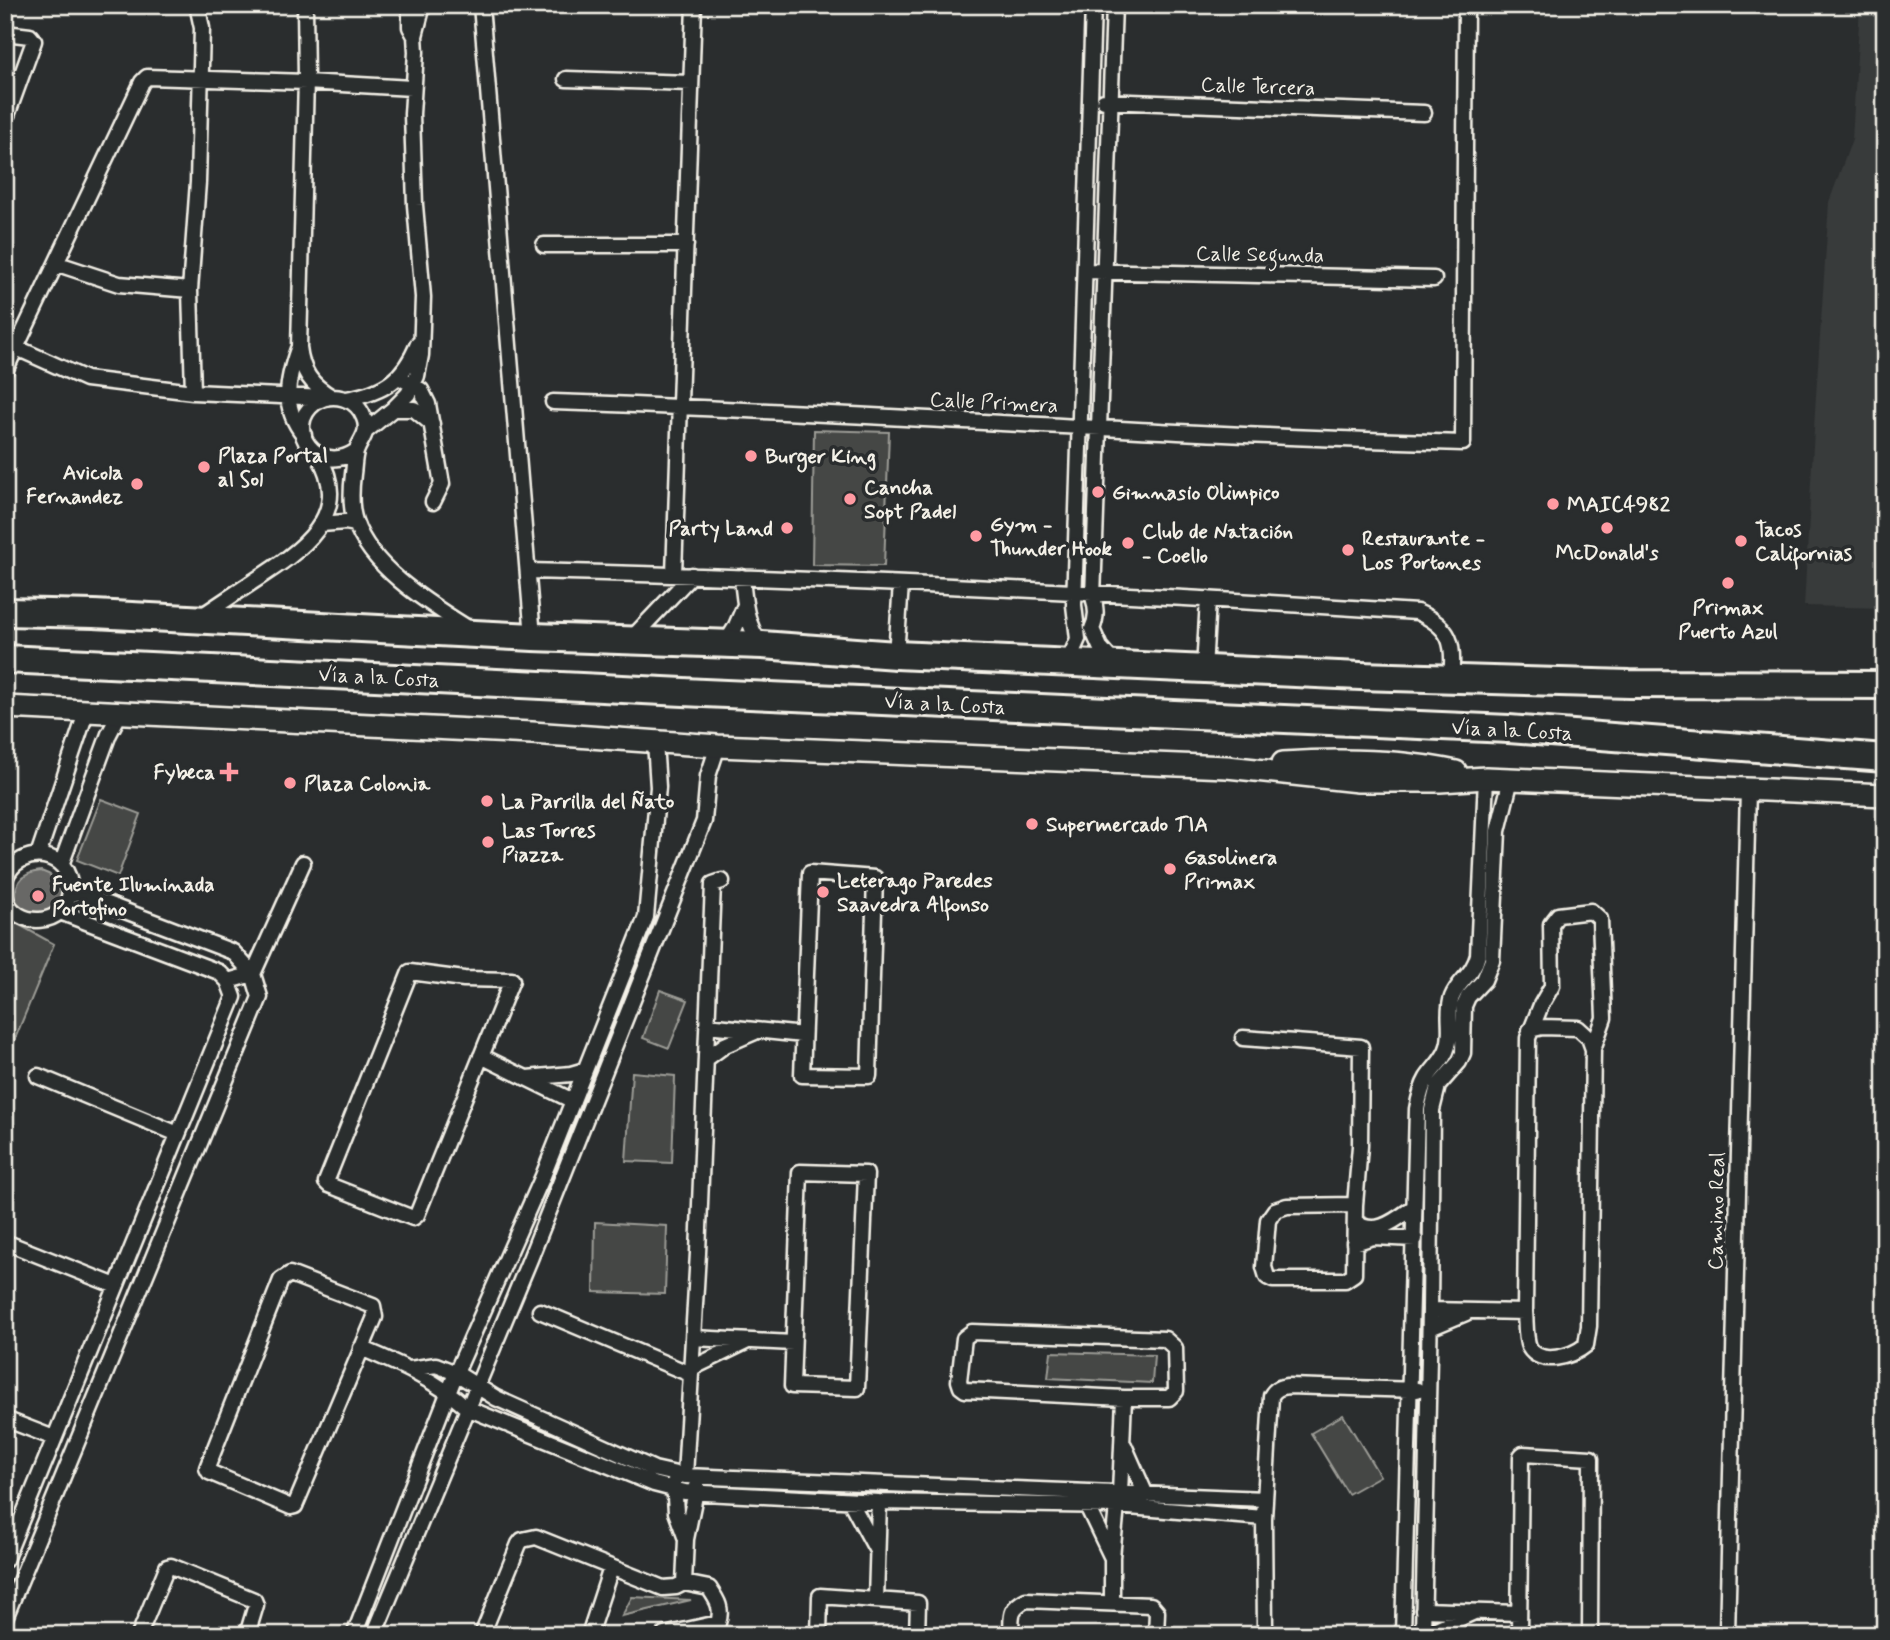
<svg xmlns="http://www.w3.org/2000/svg" width="1890" height="1640" font-family="Mynerve,sans-serif">
	<style>
		.built { fill: #373a3a }
		.green { fill: #444645; stroke: #9c9c96; stroke-width: 2 }
		.water { fill: #676866; stroke: #9f9f9a; stroke-width: 2 }
		.lines { fill: none; stroke-linecap: round; stroke-linejoin: round }
		.street-casing { stroke: #f4f1e8; stroke-width: 19 }
		.secondary-casing { stroke: #f4f1e8; stroke-width: 26 }
		.highway-casing { stroke: #f4f1e8; stroke-width: 32 }
		.street { stroke: #2a2d2e; stroke-width: 14 }
		.secondary { stroke: #2a2d2e; stroke-width: 21 }
		.highway { stroke: #2a2d2e; stroke-width: 26 }
		.poi-dot { fill: #ff9aa2; stroke: #2a2d2e; stroke-width: 2.5 }
		.labels { text-anchor: middle; stroke-width: 7; stroke-linejoin: round; paint-order: stroke }
		.street-label { font-size: 21px; fill: #f4f1e8; stroke: #2a2d2e }
		.poi-label { font-size: 21px; font-weight: bold; fill: #f4f1e8; stroke: #2a2d2e; text-anchor: start }
	</style>
	<rect width="100%" height="100%" fill="#2a2d2e"/>
	<filter id="ink" filterUnits="userSpaceOnUse"><feTurbulence type="fractalNoise" baseFrequency=".0143" numOctaves="2"/><feDisplacementMap in="SourceGraphic" scale="14" xChannelSelector="R" yChannelSelector="G"/><feConvolveMatrix kernelMatrix="1 2 1 2 8 2 1 2 1" color-interpolation-filters="sRGB"/></filter>
	<g filter="url(#ink)">
		<path class="built" d="M1860 5H1885V608L1804 606 1815 410 1829 202 1852 139Z"/>
		<path class="green" d="M814 430 889 432 884 566 812 565Z
			M101 799 141 814 118 876 77 860Z
			M5 917 54 944 5 1063Z
			M660 990 688 1000 669 1048 643 1038Z
			M632 1072 675 1076 672 1163 626 1161Z
			M595 1222 667 1226 665 1294 594 1292Z
			M1051 1352 1154 1355 1152 1383 1048 1378Z
			M1343 1415 1380 1476 1348 1494 1311 1433Z
			M632 1597 691 1600 622 1616Z"/>
		<path class="water" d="M41 871C62 878 65 890 57 909L35 918 17 906C13 885 19 873 41 871Z"/>
		<g class="lines">
			<g class="street-casing">
				<path id="street" d="M305 5 306 79 299 347C302 372 311 385 332 397
					M481 5 533 637
					M5 33 30 36 34 41 5 121
					M415 36 423 5
					M566 79 691 83
					M1104 101 1424 113
					M544 245H686
					M58 264 119 284 190 290
					M1085 271 1434 279
					M17 348 86 379 193 392 326 398
					M298 349C287 380 281 407 304 435
					M5 371 142 82 147 77 306 82 412 88
					M399 377 421 390 428 404 442 484 433 502
					M193 392 190 290 198 182 202 28 197 5
					M347 399C385 392 403 380 418 344
					M553 402C856 412 1159 435 1463 443L1466 5
					M393 409H414L432 424
					M366 431 393 409 408 394 417 376 421 355 423 297 415 205 412 114 416 52 415 36 410 27V5
					M356 451C318 477 282 428 315 403 332 391 357 398 364 418 370 433 360 440 356 452 354 459 354 467 353 474 351 490 350 506 355 521 371 569 430 604 471 630
					M322 524 345 522 356 524
					M528 571C824 578 1120 593 1417 612 1451 627 1455 643 1451 678
					M674 574 694 5
					M742 577C744 600 746 626 762 645
					M200 617C218 605 236 593 254 581 299 552 355 516 318 455
					M630 640 692 575
					M725 644 735 628 745 605
					M896 655 901 584
					M1114 663 1100 647 1092 629C1097 618 1097 609 1093 597L1114 5
					M1067 664 1078 639 1074 605 1093 5
					M1204 670 1208 599
					M38 855 87 710
					M61 865 109 734 120 713
					M810 873 875 878 869 1076 802 1075Z
					M5 879C20 842 73 851 70 891 67 927 15 930 5 897
					M410 972 464 979 512 980 417 1215 413 1218 329 1185 326 1182Z
					M228 981 253 974 303 863
					M707 1025 803 1035
					M1530 1030 1542 1027 1578 1028 1589 1038 1593 1049 1589 1326 1586 1345C1573 1356 1540 1367 1529 1347 1525 1337 1526 1323 1525 1312L1528 1038 1541 1005 1552 986 1551 924 1558 915 1591 911 1600 919 1604 1018 1593 1049
					M1243 1038 1361 1047 1360 1146 1355 1205 1354 1274 1345 1280H1273L1267 1277 1264 1267 1268 1220 1275 1210 1287 1206 1355 1205
					M481 1056 573 1101
					M706 1059 725 1045 755 1032
					M38 1076 178 1134
					M527 1078 571 1074 585 1070
					M800 1172 866 1174 857 1388 792 1386Z
					M1355 1221C1374 1239 1397 1219 1414 1207
					M5 1242 116 1286
					M1354 1243 1373 1237 1415 1239
					M290 1274 373 1306 375 1317 295 1506 291 1507 209 1472 207 1468 281 1280Z
					M1430 1310 1525 1312
					M540 1311 690 1374
					M1430 1328 1466 1313
					M972 1332 1165 1339 1175 1348 1176 1391 1169 1398H1124L965 1390 961 1387 959 1381 964 1338Z
					M693 1338 793 1343
					M361 1348C399 1364 436 1380 467 1408L654 1484 685 1492 879 1502 1117 1506 1264 1518
					M410 1369 436 1365 456 1373 496 1398 654 1469 685 1476 1265 1499
					M690 1369 746 1342
					M5 1419 54 1438
					M1124 1445 1146 1495
					M685 1476 698 1253 713 884 722 881
					M674 1483 676 1512 686 1539
					M1120 1494 1124 1398
					M850 1501 876 1549
					M1087 1506 1111 1556
					M5 1560 234 997 228 981 219 972 60 912
					M684 1583 686 1539 697 1486
					M876 1600 879 1502
					M1112 1602V1557L1117 1506
					M1423 1610 1519 1613
					M1474 1612 1423 1635 1430 1310 1432 1110 1438 1086 1459 1062 1463 1053 1464 1006 1468 997 1484 980 1492 960 1498 831 1511 779
					M5 1618 260 997 253 974 233 952 70 890
					M139 1635 167 1567 171 1566 254 1600 256 1605 247 1635
					M354 1635 456 1373 543 1176 646 917 658 787 655 742
					M374 1635 530 1259 704 821 708 776 718 746
					M482 1635 519 1544 522 1540 536 1537 663 1588 676 1587 684 1583 709 1588C717 1600 723 1608 718 1623L664 1635
					M589 1635 611 1568
					M819 1635 820 1596 918 1603 917 1635
					M1011 1635C1012 1617 1008 1609 1026 1600L1151 1605 1157 1612 1156 1635
					M1269 1635 1265 1628 1264 1518 1271 1396C1275 1389 1280 1387 1288 1386L1417 1390
					M1403 1635 1417 1109C1419 1098 1421 1088 1427 1078 1434 1067 1445 1059 1448 1046 1453 1030 1446 1013 1452 997 1459 980 1473 975 1478 955L1486 778
					M1519 1635 1521 1456 1523 1454 1591 1458 1590 1635
					M1727 1635 1748 789"/>
			</g>
			<g class="secondary-casing">
				<path id="secondary" d="M5 707 532 733 718 746 1227 767 1358 781H1440L1486 778 1885 795
					M1283 763C1342 759 1399 760 1456 772"/>
			</g>
			<g class="highway-casing">
				<path id="highway" d="M5 612 94 614 533 637 762 645 896 655 1360 676 1629 684 1885 685
					M5 659 704 693 1509 729 1885 758"/>
			</g>
			<use href="#street" class="street"/>
			<use href="#secondary" class="secondary"/>
			<use href="#highway" class="highway"/>
		</g>
	</g>
	<g class="poi-dot">
		<circle cx="751" cy="456" r="7"/>
		<circle cx="204" cy="467" r="7"/>
		<circle cx="137" cy="484" r="7"/>
		<circle cx="1098" cy="492" r="7"/>
		<circle cx="850" cy="499" r="7"/>
		<circle cx="1553" cy="504" r="7"/>
		<circle cx="787" cy="528" r="7"/>
		<circle cx="1607" cy="528" r="7"/>
		<circle cx="976" cy="536" r="7"/>
		<circle cx="1741" cy="541" r="7"/>
		<circle cx="1128" cy="543" r="7"/>
		<circle cx="1348" cy="550" r="7"/>
		<circle cx="1728" cy="583" r="7"/>
		<path d="M225.5 761.5h7v7h7v7h-7v7h-7v-7h-7v-7h7z"/>
		<circle cx="290" cy="783" r="7"/>
		<circle cx="487" cy="801" r="7"/>
		<circle cx="1032" cy="824" r="7"/>
		<circle cx="488" cy="842" r="7"/>
		<circle cx="1170" cy="869" r="7"/>
		<circle cx="823" cy="892" r="7"/>
		<circle cx="38" cy="896" r="7"/>
	</g>
	<g class="labels">
		<g class="street-label">
			<text transform="translate(1258 86) rotate(2)" y="7">Calle Tercera</text>
			<text transform="translate(1260 254) rotate(1)" y="7">Calle Segunda</text>
			<text transform="translate(994 402) rotate(3)" y="7">Calle Primera</text>
			<text transform="translate(379 677) rotate(3)" y="7">Vía a la Costa</text>
			<text transform="translate(945 704) rotate(3)" y="7">Vía a la Costa</text>
			<text transform="translate(1512 730) rotate(3)" y="7">Vía a la Costa</text>
			<text transform="translate(1716 1211) rotate(-89)" y="7">Camino Real</text>
		</g>
		<g class="poi-label">
			<text x="218" y="462">Plaza Portal<tspan x="218" dy="24">al Sol</tspan></text>
			<text x="765" y="463">Burger King</text>
			<text x="123" y="479" text-anchor="end">Avicola<tspan x="123" dy="24">Fernandez</tspan></text>
			<text x="864" y="494">Cancha<tspan x="864" dy="24">Sopt Padel</tspan></text>
			<text x="1112" y="499">Gimnasio Olimpico</text>
			<text x="1567" y="511">MAIC4982</text>
			<text x="990" y="531">Gym -<tspan x="990" dy="24">Thunder Hook</tspan></text>
			<text x="773" y="535" text-anchor="end">Party Land</text>
			<text x="1755" y="536">Tacos<tspan x="1755" dy="24">Californias</tspan></text>
			<text x="1142" y="538">Club de Natación<tspan x="1142" dy="24">- Coello</tspan></text>
			<text x="1362" y="545">Restaurante -<tspan x="1362" dy="24">Los Portones</tspan></text>
			<text x="1607" y="559" text-anchor="middle">McDonald's</text>
			<text x="1728" y="614" text-anchor="middle">Primax<tspan x="1728" dy="24">Puerto Azul</tspan></text>
			<text x="215" y="779" text-anchor="end">Fybeca</text>
			<text x="304" y="790">Plaza Colonia</text>
			<text x="501" y="808">La Parrilla del Ñato</text>
			<text x="1046" y="831">Supermercado TIA</text>
			<text x="502" y="837">Las Torres<tspan x="502" dy="24">Piazza</tspan></text>
			<text x="1184" y="864">Gasolinera<tspan x="1184" dy="24">Primax</tspan></text>
			<text x="837" y="887">Leterago Paredes<tspan x="837" dy="24">Saavedra Alfonso</tspan></text>
			<text x="52" y="891">Fuente Iluminada<tspan x="52" dy="24">Portofino</tspan></text>
		</g>
	</g>
	<rect width="1890" height="1640" fill="none" stroke="#2a2d2e" stroke-width="28"/>
	<rect x="14" y="14" width="1862" height="1612" fill="none" stroke="#f4f1e8" stroke-width="2.5" filter="url(#ink)"/>
</svg>
